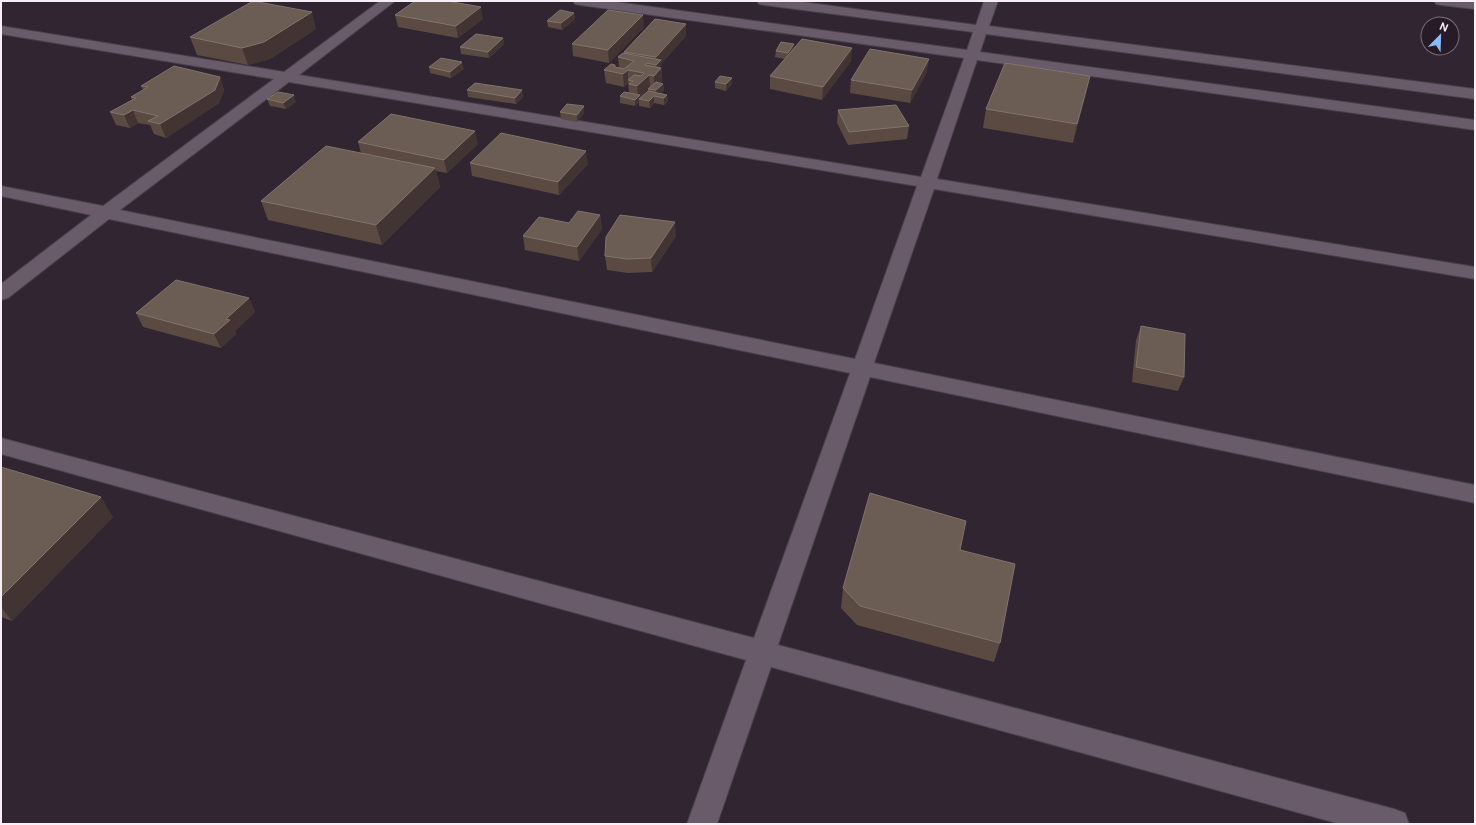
<svg xmlns="http://www.w3.org/2000/svg" width="1476" height="825" font-family="'DM Sans',sans-serif">
	<style>
		.lines { fill: none; stroke-linecap: round; stroke-linejoin: round }
		.minor-casing { stroke: #49404a; stroke-width: 2 }
		.minor { fill: #695b69; fill-rule: evenodd }
		.wall { fill: #5a4a41; fill-rule: evenodd }
		.shaded-wall { fill: #423432 }
		.building { fill: #6b5c54; stroke: #81736e }
	</style>
	<rect width="100%" height="100%" fill="#312531"/>
	<g class="lines">
		<g class="minor-casing">
			<path id="minor" d="M380 1H395L299 75 921 177 964 58 580 5 575 4 573 1H609L967 50 973 32 764 5 759 4 757 1H795L976 25 984 1H998L989 26 1475 89V99L986 34 980 52 1475 120V130L977 60 937 179 1475 267V279L934 189 874 363 1475 485V503L870 377 778 645 1394 809 1405 813 1409 824H1340L771 667 717 824H687L746 660 1 454V438L754 638 850 373 109 219 8 298 1 300V284L91 215 1 196V186L103 206 274 79 1 34V26L284 72ZM289 82 917 186 855 359 120 210Z
				M1434 1H1475V9L1441 5 1436 4Z"/>
		</g>
		<use href="#minor" class="minor"/>
	</g>
	<path class="wall" d="M574 13 575 19 562 30 548 27 547 21Z
		M395 15 483 19 458 38 398 27Z
		M644 27 609 63 573 56 572 44Z
		M316 29 270 59 248 65 197 55 190 37Z
		M686 36 661 64 662 81 660 83 663 84 664 90 661 93 667 95 668 101 664 105 654 103 650 108 639 106V102L635 106 620 103V96L629 93 628 83 624 87 606 83 604 70 619 68 618 57 624 53V52ZM648 89V91L640 98V97Z
		M503 38 504 44 489 58 461 54 460 47Z
		M794 44V49L851 61 822 100 770 89V76L785 59 775 57 776 51Z
		M429 67 464 69 451 78 430 73Z
		M927 72 910 103 850 93 851 80Z
		M1090 76 1073 143 983 128 986 109Z
		M220 77 224 90 219 103 166 138 154 134 150 125 138 123 130 128 116 125 110 112 132 100 131 97 143 90 141 86Z
		M715 82 732 84 726 91 715 88Z
		M467 90 523 97 516 104 468 97Z
		M267 99 296 102 286 109 270 106Z
		M838 110 909 126 907 139 848 145 837 123Z
		M560 112 584 113 577 122 561 119Z
		M358 142 478 144 447 173 436 171 440 187 382 245 268 220 261 201 361 153Z
		M470 163 588 164 559 195 472 176Z
		M600 215 602 229 579 261 525 250 523 236 569 223Z
		M676 236 652 272 628 273 607 270 605 256Z
		M249 298 255 312 235 331 236 334 221 348 143 327 136 313Z
		M1141 326 1184 377 1178 391 1132 382 1136 340Z
		M1 467 113 517 12 621 1 617Z
		M960 550 1000 643 994 662 857 625 841 608 843 588Z"/>
	<path class="shaded-wall" d="M481 7 483 19 458 38 456 26Z
		M312 12 316 29 270 59 248 65 242 48Z
		M574 13 575 19 562 30 561 23Z
		M643 15 644 27 609 63 608 50Z
		M686 24V36L661 64 662 81 654 88V76L657 72 656 57Z
		M503 38 504 44 489 58 488 52Z
		M794 44V51L788 59V53Z
		M852 48 851 61 822 100 823 87Z
		M929 59 927 72 910 103 912 90Z
		M462 62 464 69 451 78 450 72Z
		M628 70V83L624 87 623 74Z
		M649 75 650 87 640 97V99H639V102L635 106V100L638 97 637 86Z
		M1090 76 1086 94 1073 143 1077 124Z
		M220 77 224 90 219 103 166 138 160 124Z
		M732 78V84L726 91V84Z
		M663 84 664 90 657 97 656 90Z
		M522 90 523 97 516 104 515 98Z
		M294 95 296 102 286 109 283 103Z
		M667 95 668 101 664 105V98Z
		M654 96V103L650 108 649 101Z
		M584 106V113L577 122V115Z
		M133 110 138 123 130 128 124 115Z
		M475 131 478 144 447 173 444 160Z
		M586 151 588 164 559 195 558 182Z
		M435 168 440 187 382 245 376 225Z
		M600 215 602 229 579 261 577 247Z
		M675 222 676 236 652 272 651 258Z
		M249 298 255 312 235 331 236 334 221 348 214 334 226 319Z
		M101 497 113 517 12 621 1 607V597Z"/>
	<path class="building" d="M253 1 312 12 264 42 242 48 190 37Z
		M415 1H447L481 7 456 26 395 15Z
		M560 10 574 13 561 23 547 21Z
		M608 10 643 15 608 50 572 44Z
		M655 19 686 24 656 57 624 52Z
		M476 34 503 38 488 52 460 47Z
		M802 39 852 48 823 87 770 76Z
		M781 42 794 44 788 53 776 51Z
		M870 49 929 59 912 90 851 80Z
		M623 53 661 60 656 65 647 63 645 65 661 68 654 76 649 75 637 86 629 84 633 81 628 80 634 75 641 76 644 73 628 70 623 74 604 70 611 64 615 65V67L624 69 634 61 618 57Z
		M441 58 462 62 450 72 429 67Z
		M1005 63 1090 76 1077 124 986 109Z
		M174 66 220 77 215 90 160 124 148 121 158 116 133 110 124 115 110 112 136 98 131 97 148 87 141 86Z
		M720 76 732 78 726 84 715 82Z
		M656 82 663 84 656 90 648 89Z
		M475 83 522 90 515 98 467 90Z
		M648 91 667 95 664 98 654 96 649 101 639 99Z
		M278 92 294 95 283 103 267 99Z
		M624 92 640 95 635 100 620 96Z
		M567 104 584 106 577 115 560 112Z
		M896 105 909 126 849 132 838 110Z
		M391 114 475 131 444 160 358 142Z
		M501 133 586 151 558 182 470 163Z
		M326 146 435 168 376 225 261 201Z
		M578 211 600 215 577 247 523 236 539 217 569 223Z
		M620 215 675 222 651 258 627 259 605 256 606 237Z
		M176 280 249 298 226 319 230 320 214 334 136 313Z
		M1141 326 1185 334 1184 377 1136 367Z
		M1 467 101 497 1 597Z
		M870 493 966 521 960 550 1015 564 1000 643 860 606 843 588Z"/>
	<rect width="1476" height="825" fill="none" stroke="#f7eff7" stroke-width="4"/>
	<g transform="translate(1440 36) rotate(23)"><circle r="19" fill="#271b27" stroke="#7a707a"/>
	<path d="M0-3L7 15L0 10L-7 15Z" fill="#8db9fc"/>
	<text y="-6" font-size="11" font-weight="bold" text-anchor="middle" fill="#f7eff7">N</text>
	</g>
</svg>
